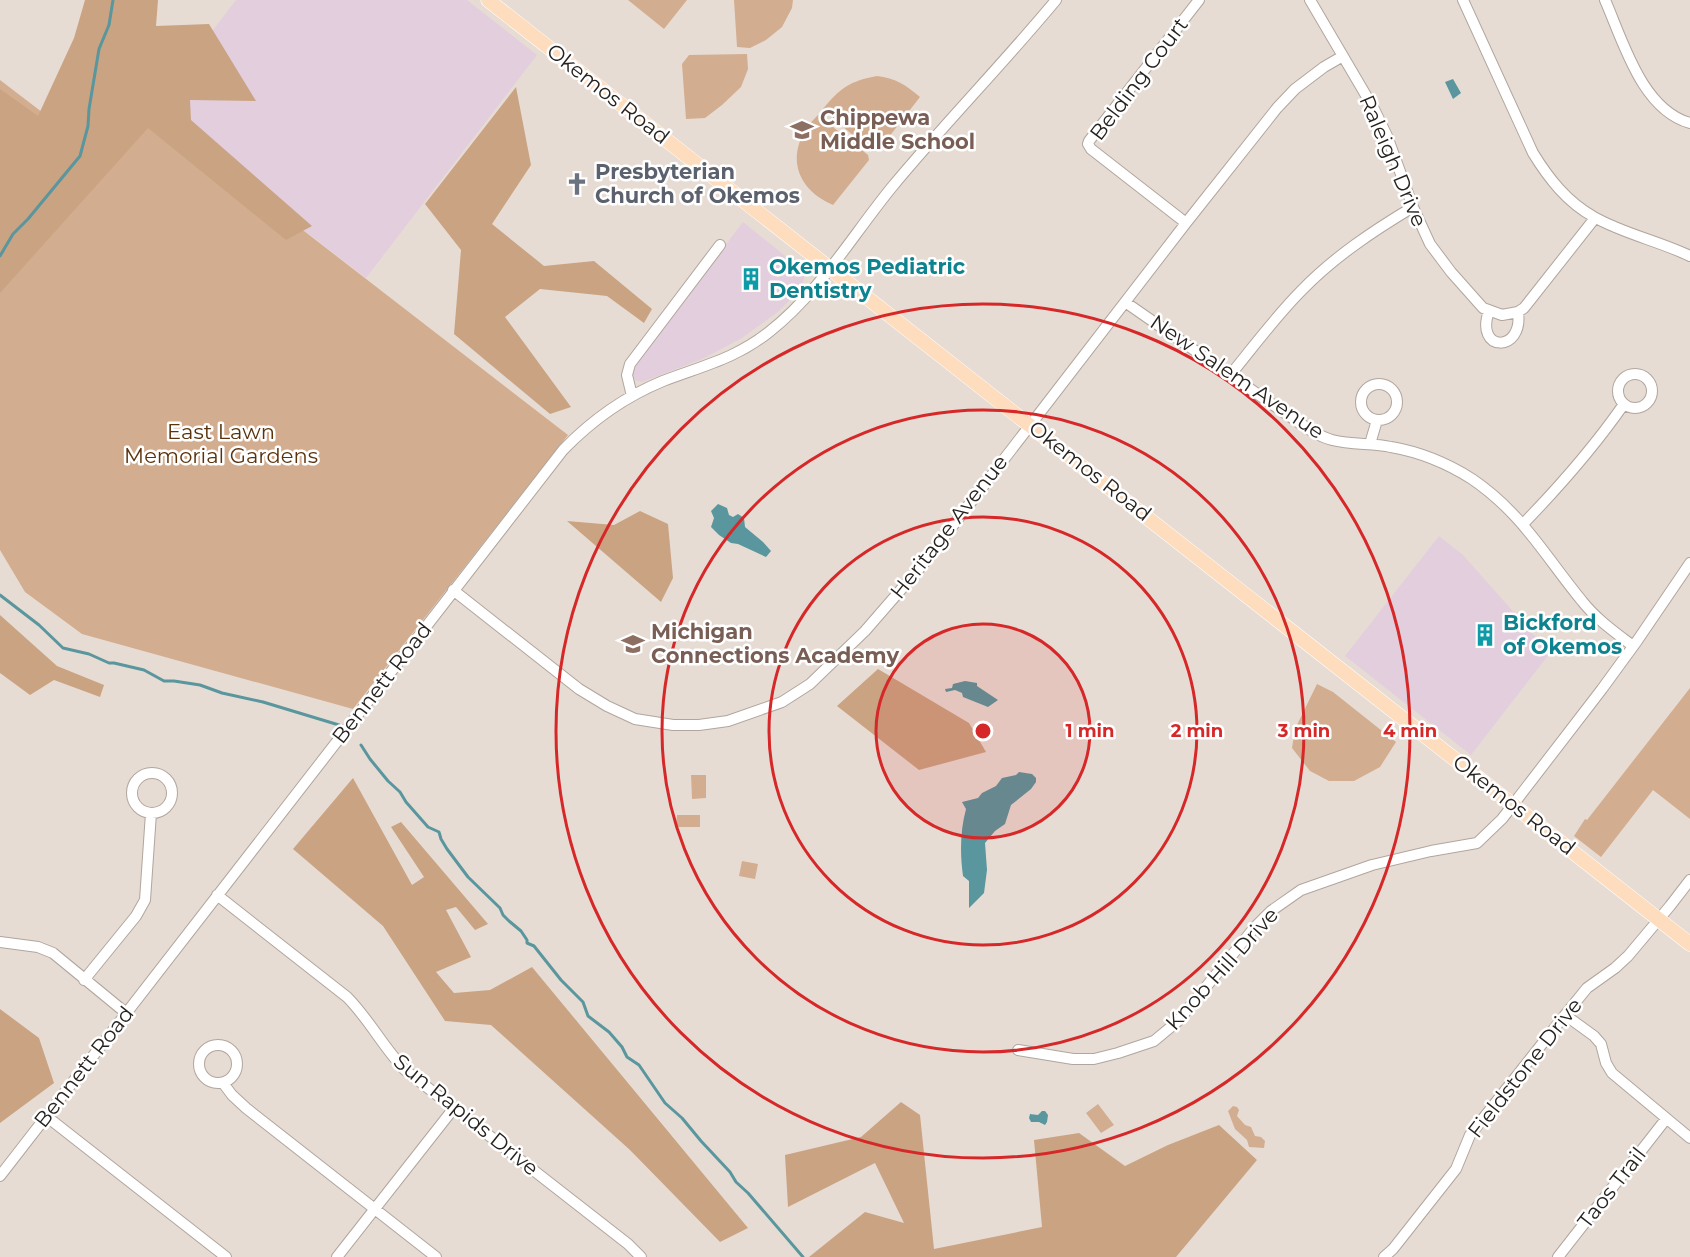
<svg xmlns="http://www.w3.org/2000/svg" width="1690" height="1257" font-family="Montserrat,sans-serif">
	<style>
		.commercial { fill: #e2cedd }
		.green { fill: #d3ad8f }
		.forest { fill: #caa382 }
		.water { fill: #59969e }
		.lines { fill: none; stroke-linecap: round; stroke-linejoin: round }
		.stream { stroke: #59969e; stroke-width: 3 }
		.minor-casing { stroke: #b0a69d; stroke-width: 12 }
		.major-casing { stroke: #fff; stroke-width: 15 }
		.minor { stroke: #fff; stroke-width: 10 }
		.major { stroke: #fedcbe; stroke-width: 14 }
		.ring { fill: none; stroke: #d62828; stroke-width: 3 }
		.labels { text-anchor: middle; stroke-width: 5; stroke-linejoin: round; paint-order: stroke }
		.street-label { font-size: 21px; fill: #26221f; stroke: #fff }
		.education-label { font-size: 21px; font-weight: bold; fill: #785e54; stroke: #fff; text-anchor: start }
		.worship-label { font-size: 21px; font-weight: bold; fill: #5b616d; stroke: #fff; text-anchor: start }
		.culture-label { font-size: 21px; font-weight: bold; fill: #0d838f; stroke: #fff; text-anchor: start }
		.park-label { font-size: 21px; fill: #5a330c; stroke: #fff }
		.centre { fill: #d62828; stroke: #fff; stroke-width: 3 }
		.ring-label { font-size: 18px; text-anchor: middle; font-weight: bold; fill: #d62828; stroke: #fff; stroke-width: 5; stroke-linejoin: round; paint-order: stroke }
	</style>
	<rect width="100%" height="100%" fill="#e7dcd4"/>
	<path class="commercial" d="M236 0H467L537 55 366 278 150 112Z
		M743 222 800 268 804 275 803 286 779 311 742 338 702 359 642 382 635 380 632 372 644 352Z
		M1439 536 1463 555 1550 653 1471 755 1345 656Z"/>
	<path class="green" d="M628 0H687L664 29Z
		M734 0H793L792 8 782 27 766 40 750 48 737 47Z
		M747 54 748 69 741 87 722 105 705 118 686 119 682 64 689 55Z
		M877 76C895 78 906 85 920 97L878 151 872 152 823 109C840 88 850 81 877 76Z
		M0 80 110 164 150 112 568 435 353 709 82 634 25 592 0 550Z
		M818 115 868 155 869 160 833 205C800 191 786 161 806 129 809 124 814 119 818 115Z
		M1317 684 1333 692 1396 742 1380 767 1354 781H1329L1310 771 1292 748 1295 729Z
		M1690 688V819L1653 790 1601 857 1574 836 1585 819 1587 820Z
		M691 775H706V798L692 799Z
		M677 815H700V827H676Z
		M742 861 758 864 755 879 739 876Z
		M1098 1104 1114 1125 1101 1133 1086 1113Z
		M1233 1106 1237 1107 1239 1110 1237 1116 1245 1125 1251 1127 1255 1136 1261 1137 1265 1141 1264 1148 1249 1147 1247 1140 1235 1129 1228 1111Z"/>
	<path class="forest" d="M85 0H158L156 26 209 24 256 101 190 100 191 120 312 226 286 240 148 128 0 293V89L38 116 74 38Z
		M516 87 531 165 492 224 544 266 594 261 652 309 644 323 607 296 540 289 505 317 571 407 550 414 454 334 461 250 425 204Z
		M640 511 668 524 673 578 661 602 567 521 614 525Z
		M0 615 57 666 104 685 100 697 54 680 30 695 0 673Z
		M878 669 969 723 986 752 919 770 837 706Z
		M353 778 412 885 424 877 391 827 401 822 488 924 475 930 456 907 446 910 471 957 436 972 454 993 490 990 532 967 748 1228 720 1242 630 1150 491 1025 445 1021 383 926 293 849Z
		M0 1009 39 1038 54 1083 0 1123Z
		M901 1102 920 1115 934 1249 1042 1227 1034 1140 1079 1133 1125 1166 1168 1145 1219 1125 1257 1160 1176 1257H809L865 1212 904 1223 875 1163 788 1207 785 1155 861 1137Z"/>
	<path class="water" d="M1453 79 1461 93 1453 99 1445 82Z
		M718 504 727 508 729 515 733 517 738 514 744 518 745 527 763 542 771 551 766 557 738 544 731 543 719 535 711 527 714 518 711 511Z
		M965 681 977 683V686L998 700 988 707 963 697 962 693 955 690 946 692 945 689 952 688 953 684Z
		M1019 772 1032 774 1036 778V782L1031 789 1011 805 1005 824 995 831 985 843 987 870 984 893 969 908V881L963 876C960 854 960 831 966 809L962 802 978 798 982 793 996 786 1002 778 1016 775Z
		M1042 1111H1045L1048 1115 1047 1122 1045 1125 1039 1122H1031L1029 1118 1030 1114 1038 1115Z"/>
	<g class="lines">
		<path class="stream" d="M0 256 13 234 28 219 80 156 88 126 89 109 99 49 109 25 113 0
			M0 595 39 625 63 648 89 654 109 663H114L144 670 164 681H174L200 685 222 693 263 702 339 725
			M361 745 370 759 388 781 400 792 406 802 428 827 439 832 441 839 447 849 468 877 500 908 503 915 509 921 521 931 527 940V943L534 946 561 980 583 1002 588 1016 609 1032 622 1047 627 1057 639 1065 665 1103 682 1118 701 1141 730 1172 736 1182 748 1193 803 1257"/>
		<g class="minor-casing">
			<path id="minor" d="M1310 0 1374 109 1387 136 1413 207 1430 244 1451 272 1483 308 1502 315 1518 312 1524 308 1595 218
				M1463 0 1533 153C1549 179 1567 202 1594 217 1624 234 1659 241 1690 256
				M1605 0C1623 41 1642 110 1690 123
				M1186 223 1091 149 1088 144 1089 141 1199 0
				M1125 302 1292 418C1304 426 1317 436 1332 440 1352 445 1372 443 1391 447 1420 452 1447 463 1472 479 1522 513 1545 556 1582 601 1596 619 1616 633 1633 646
				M1489 311C1474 353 1524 353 1518 312
				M1618 391a17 17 0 1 1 34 0a17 17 0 1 1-34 0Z
				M1231 374C1254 346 1276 316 1302 290 1334 257 1373 231 1413 207
				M1361 402a18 18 0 1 1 36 0a18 18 0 1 1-36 0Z
				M632 396 627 375 630 364 720 245
				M1370 444 1377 420
				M1523 524C1559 487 1594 447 1624 404
				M453 590 579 689 607 706 635 719 673 725H699L728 721 782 702 810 684 865 631 924 563 1186 223 1277 108 1295 89 1324 67 1343 56
				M132 793a20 20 0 1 1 40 0a20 20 0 1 1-40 0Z
				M217 895 347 997C369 1019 383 1047 405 1070L628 1244 641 1257
				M0 942 38 947 53 953 126 1013
				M84 980 136 916 145 900 151 813
				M1565 1015 1594 1036 1601 1044 1606 1063 1612 1073 1690 1138
				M199 1064a19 19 0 1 1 38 0a19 19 0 1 1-38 0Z
				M1018 1050 1073 1059H1094L1118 1053 1154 1041 1178 1021 1255 927 1271 911 1301 890 1372 865 1431 851 1477 843 1502 819 1602 689 1637 641 1690 563
				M223 1083 232 1095 246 1108 436 1257
				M46 1116 226 1257
				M0 1176 563 450C592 420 624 397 663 381 702 366 735 359 769 332 819 293 852 236 892 187 945 123 1003 64 1056 0
				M337 1257 454 1108
				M1384 1257 1393 1249 1456 1169 1470 1135 1565 1015 1587 988 1615 968 1628 956 1670 906 1690 880
				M1558 1257 1666 1119"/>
		</g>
		<g class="major-casing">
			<path id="major" d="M488 0 1690 944"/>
		</g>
		<use href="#minor" class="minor"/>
		<use href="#major" class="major"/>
	</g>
	<circle cx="983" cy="731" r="107" fill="#d62828" fill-opacity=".12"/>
	<g class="ring">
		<circle cx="983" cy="731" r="107"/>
		<circle cx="983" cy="731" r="214"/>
		<circle cx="983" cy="731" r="321"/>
		<circle cx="983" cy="731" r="427"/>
	</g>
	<defs>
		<g id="school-bare" transform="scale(1.8)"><path d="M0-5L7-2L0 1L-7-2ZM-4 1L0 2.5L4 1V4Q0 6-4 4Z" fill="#8d6e63" stroke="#fff" stroke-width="2.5" paint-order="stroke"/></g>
		<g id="church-bare" transform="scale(1.8)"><path d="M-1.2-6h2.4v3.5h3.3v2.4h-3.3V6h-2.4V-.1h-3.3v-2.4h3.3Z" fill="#6b7280" stroke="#fff" stroke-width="2.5" paint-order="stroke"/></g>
		<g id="building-bare" transform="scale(1.8)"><path d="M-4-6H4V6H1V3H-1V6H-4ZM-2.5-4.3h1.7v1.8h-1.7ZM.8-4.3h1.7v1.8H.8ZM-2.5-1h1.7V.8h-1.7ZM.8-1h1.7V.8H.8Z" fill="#0f9aa8" stroke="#fff" stroke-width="2.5" paint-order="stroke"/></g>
	</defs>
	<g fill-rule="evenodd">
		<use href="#school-bare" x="802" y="130"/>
		<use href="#church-bare" x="577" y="184"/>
		<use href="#building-bare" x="751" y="279"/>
		<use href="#building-bare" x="1485" y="635"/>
		<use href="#school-bare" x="633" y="644"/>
	</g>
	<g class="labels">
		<g class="street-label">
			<text transform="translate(1139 79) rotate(-53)" y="7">Belding Court</text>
			<text transform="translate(608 94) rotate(38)" y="7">Okemos Road</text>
			<text transform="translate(1393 161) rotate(67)" y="7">Raleigh Drive</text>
			<text transform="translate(1237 377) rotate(34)" y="7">New Salem Avenue</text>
			<text transform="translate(1090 471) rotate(38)" y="7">Okemos Road</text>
			<text transform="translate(949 527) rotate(-52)" y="7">Heritage Avenue</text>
			<text transform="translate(382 683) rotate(-52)" y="7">Bennett Road</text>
			<text transform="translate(1514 805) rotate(38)" y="7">Okemos Road</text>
			<text transform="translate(1222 969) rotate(-48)" y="7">Knob Hill Drive</text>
			<text transform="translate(84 1067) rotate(-52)" y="7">Bennett Road</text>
			<text transform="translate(1525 1068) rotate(-52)" y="7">Fieldstone Drive</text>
			<text transform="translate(466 1115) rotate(39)" y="7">Sun Rapids Drive</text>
			<text transform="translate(1612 1188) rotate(-52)" y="7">Taos Trail</text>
		</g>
		<g class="education-label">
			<text x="820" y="125">Chippewa<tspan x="820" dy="24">Middle School</tspan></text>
			<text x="651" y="639">Michigan<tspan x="651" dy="24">Connections Academy</tspan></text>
		</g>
		<g class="worship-label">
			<text x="595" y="179">Presbyterian<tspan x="595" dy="24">Church of Okemos</tspan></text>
		</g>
		<g class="culture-label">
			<text x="769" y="274">Okemos Pediatric<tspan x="769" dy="24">Dentistry</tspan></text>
			<text x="1503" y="630">Bickford<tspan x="1503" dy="24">of Okemos</tspan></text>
		</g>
		<g class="park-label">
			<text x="221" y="439">East Lawn<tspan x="221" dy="24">Memorial Gardens</tspan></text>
		</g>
	</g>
	<circle cx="983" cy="731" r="9" class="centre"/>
	<g class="ring-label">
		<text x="1090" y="737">1 min</text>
		<text x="1197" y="737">2 min</text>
		<text x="1304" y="737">3 min</text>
		<text x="1410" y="737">4 min</text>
	</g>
</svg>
